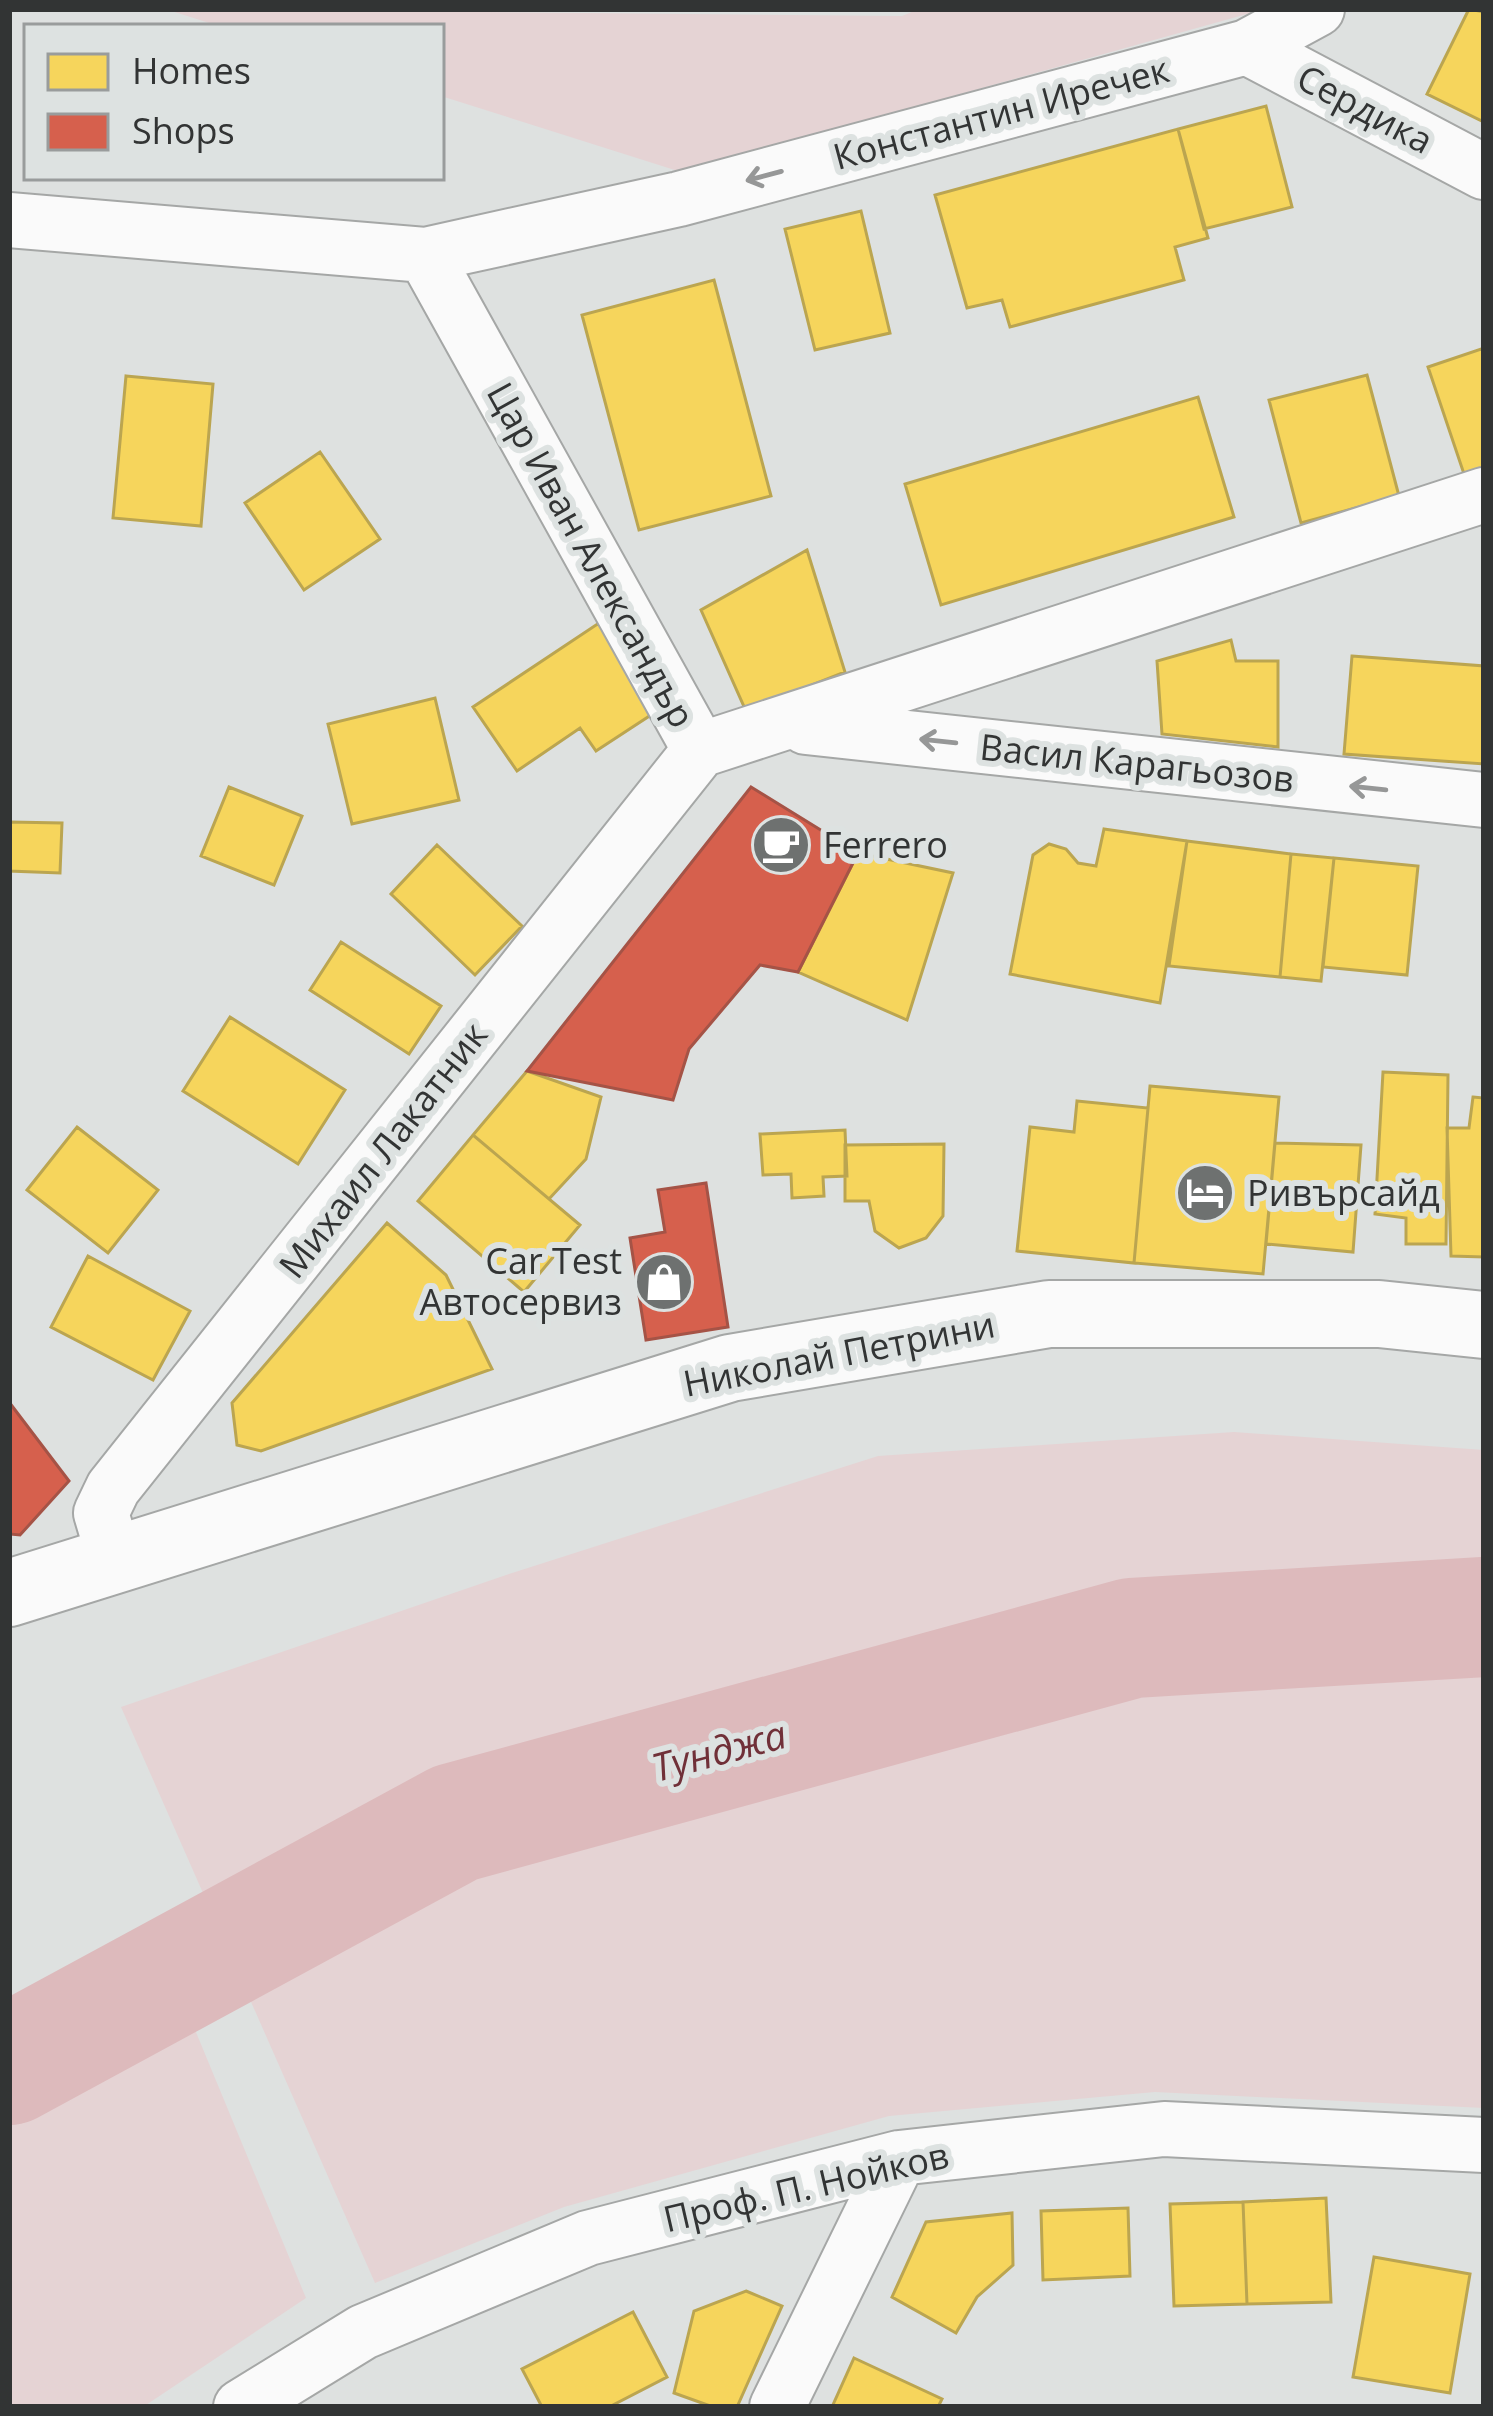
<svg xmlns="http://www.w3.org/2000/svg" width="1493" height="2416" font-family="'Open Sans',sans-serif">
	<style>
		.green { fill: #e5d3d4 }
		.homes { fill: #f6d55c; stroke: #bba550; stroke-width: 3 }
		.shops { fill: #d6604d; stroke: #a55346; stroke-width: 3 }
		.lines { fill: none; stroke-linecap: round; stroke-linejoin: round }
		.river { stroke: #ddbabc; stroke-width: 120 }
		.minor-casing { stroke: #a5a7a6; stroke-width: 58 }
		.tertiary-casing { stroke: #a5a7a6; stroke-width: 70 }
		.minor { stroke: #fafafa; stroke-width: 54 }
		.tertiary { stroke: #fafafa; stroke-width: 66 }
		.oneway { stroke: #969797 }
		.labels { text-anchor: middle; stroke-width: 12; stroke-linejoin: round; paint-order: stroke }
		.street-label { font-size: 36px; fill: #323434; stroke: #dde2e1 }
		.poi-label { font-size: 36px; fill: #323434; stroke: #dde2e1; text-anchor: start }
		.water-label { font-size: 39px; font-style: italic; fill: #703038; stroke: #dde2e1 }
	</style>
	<rect width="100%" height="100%" fill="#dee1e0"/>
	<path class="green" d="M165 9 902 16 919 9H1265L681 172 441 96V27H222Z
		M1234 1432 1484 1450V2108L1155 2092 889 2116 564 2207 375 2283 121 1707 509 1574 878 1456Z
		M162 1950 306 2298 143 2407H9V2026Z"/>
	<path class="homes" d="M1469 9 1484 12V122L1427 94Z
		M1266 106 1292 207 1204 229 1178 129Z
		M1178 129 1208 238 1175 247 1184 280 1010 327 1002 300 967 308 935 195Z
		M861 211 890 333 815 350 785 229Z
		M714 280 771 496 639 530 582 315Z
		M1484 348V468L1464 474 1428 367Z
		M1367 375 1399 496 1301 523 1269 400Z
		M126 376 213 384 201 526 113 518Z
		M1198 397 1234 517 941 605 905 484Z
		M320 452 380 539 304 590 245 503Z
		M807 550 845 672 746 711 701 610Z
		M599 623 657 711 596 751 580 728 517 771 473 707Z
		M1231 640 1236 661H1278V747L1162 734 1157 661Z
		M1352 656 1484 666V764L1344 754Z
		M435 698 459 800 352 824 328 724Z
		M229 787 302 816 274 885 201 856Z
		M9 822 62 823 60 873 9 871Z
		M1104 829 1187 841 1160 1003 1010 974 1033 855 1049 844 1066 849 1078 863 1096 866Z
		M1187 841 1291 854 1280 977 1169 966Z
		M437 845 522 926 475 975 391 894Z
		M858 853 953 873 907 1020 798 972Z
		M1291 854 1334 858 1321 981 1280 977Z
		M1334 858 1418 866 1407 975 1323 967Z
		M341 942 441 1006 409 1054 310 990Z
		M230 1017 345 1090 298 1164 183 1091Z
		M527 1071 601 1097 586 1159 549 1199 473 1135Z
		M1383 1072 1448 1075 1446 1244H1406V1218L1375 1214Z
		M1150 1086 1279 1097 1263 1274 1134 1263Z
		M1473 1097 1484 1098V1257L1451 1256 1447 1128H1469Z
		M1077 1101 1148 1108 1134 1263 1017 1251 1030 1127 1074 1132Z
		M77 1127 158 1190 108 1253 27 1190Z
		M845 1130 847 1176 823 1177 824 1196 792 1198 791 1174 763 1175 760 1134Z
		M473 1135 580 1225 524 1292 418 1201Z
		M1275 1143 1361 1145 1353 1252 1266 1244Z
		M944 1144 943 1216 926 1238 899 1248 875 1231 869 1201H845V1145Z
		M387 1223 446 1275 492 1369 261 1451 237 1445 232 1403Z
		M88 1256 190 1311 153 1380 51 1327Z
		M1326 2198 1331 2302 1247 2304 1243 2202Z
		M1243 2202 1247 2304 1174 2306 1170 2204Z
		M1128 2208 1130 2276 1043 2280 1041 2211Z
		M1012 2213 1013 2265 977 2297 956 2333 892 2297 926 2222Z
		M1374 2257 1470 2274 1450 2393 1353 2377Z
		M746 2291 782 2306 737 2407H713L674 2393 694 2311Z
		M633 2312 667 2377 609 2407H542L522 2369Z
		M854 2358 942 2399 938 2407H832Z"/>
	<path class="shops" d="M751 787 858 853 798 972 760 965 689 1049 673 1100 527 1071Z
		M706 1183 728 1327 646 1340 630 1238 665 1232 658 1190Z
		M9 1402 69 1481 20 1535 9 1534Z"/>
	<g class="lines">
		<path class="river" d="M9 2065 455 1823 1132 1638 1484 1617"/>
		<g class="minor-casing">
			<path id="minor" d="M1247 47 1484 172
				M9 220 425 255 700 750 1484 495
				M425 255 679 199 1247 47 1317 9
				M806 727 1484 800
				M115 1560 101 1513 113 1488 700 750
				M241 2407 363 2332 588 2238 899 2158 1164 2129 1484 2145
				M777 2407 899 2158"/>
		</g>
		<g class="tertiary-casing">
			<path id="tertiary" d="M9 1593 730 1368 1049 1314H1379L1484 1325"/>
		</g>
		<use href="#minor" class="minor"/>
		<use href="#tertiary" class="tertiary"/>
	</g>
	<defs><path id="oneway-shaft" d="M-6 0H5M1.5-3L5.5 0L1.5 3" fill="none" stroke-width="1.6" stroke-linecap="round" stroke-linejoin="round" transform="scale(3)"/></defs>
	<g class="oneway">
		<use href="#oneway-shaft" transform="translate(764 176) rotate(165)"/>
		<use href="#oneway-shaft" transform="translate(938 741) rotate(-174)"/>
		<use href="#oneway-shaft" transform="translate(1368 788) rotate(-174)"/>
	</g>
	<defs>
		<g id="cafe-disc" transform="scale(3)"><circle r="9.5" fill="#6e7170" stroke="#dde2e1"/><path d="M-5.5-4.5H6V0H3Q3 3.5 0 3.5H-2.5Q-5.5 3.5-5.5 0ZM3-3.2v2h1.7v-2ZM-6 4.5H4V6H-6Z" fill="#fff"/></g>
		<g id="hotel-disc" transform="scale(3)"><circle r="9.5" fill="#6e7170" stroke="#dde2e1"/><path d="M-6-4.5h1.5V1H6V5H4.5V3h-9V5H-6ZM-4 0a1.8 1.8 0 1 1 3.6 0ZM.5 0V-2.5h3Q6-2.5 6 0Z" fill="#fff"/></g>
		<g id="shop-disc" transform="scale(3)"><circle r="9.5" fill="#6e7170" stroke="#dde2e1"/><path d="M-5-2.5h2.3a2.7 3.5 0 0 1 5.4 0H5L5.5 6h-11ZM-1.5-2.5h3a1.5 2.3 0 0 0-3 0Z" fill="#fff"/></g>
	</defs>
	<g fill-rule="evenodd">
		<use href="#cafe-disc" x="781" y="845"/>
		<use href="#hotel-disc" x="1205" y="1193"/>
		<use href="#shop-disc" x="664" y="1282"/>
	</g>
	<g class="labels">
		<g class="street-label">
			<text transform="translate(1365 109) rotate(28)" y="13">Сердика</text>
			<text transform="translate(1001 113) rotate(-15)" y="13">Константин Иречек</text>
			<text transform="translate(591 555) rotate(61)" y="13">Цар Иван Александър</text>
			<text transform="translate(1137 763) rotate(6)" y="13">Васил Карагьозов</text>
			<text transform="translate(383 1150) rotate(-52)" y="13">Михаил Лакатник</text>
			<text transform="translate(839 1354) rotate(-11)" y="13">Николай Петрини</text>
			<text transform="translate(806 2187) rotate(-13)" y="13">Проф. П. Нойков</text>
		</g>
		<g class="poi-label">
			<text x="823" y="858">Ferrero</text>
			<text x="1247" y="1206">Ривърсайд</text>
			<text x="622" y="1274" text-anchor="end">Car Test<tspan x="622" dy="41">Автосервиз</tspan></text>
		</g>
		<g class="water-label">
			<text transform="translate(719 1751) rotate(-15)" y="14">Тунджа</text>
		</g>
	</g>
	<rect width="1493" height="2416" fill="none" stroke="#323434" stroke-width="24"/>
	<rect x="24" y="24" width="420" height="156" fill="#dde2e1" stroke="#999c9c" stroke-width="3"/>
	<rect x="48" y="54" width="60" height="36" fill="#f6d55c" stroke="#999c9c" stroke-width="3"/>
	<text x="132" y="84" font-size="36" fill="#323434">Homes</text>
	<rect x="48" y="114" width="60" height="36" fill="#d6604d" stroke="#999c9c" stroke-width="3"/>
	<text x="132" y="144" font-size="36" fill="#323434">Shops</text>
</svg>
